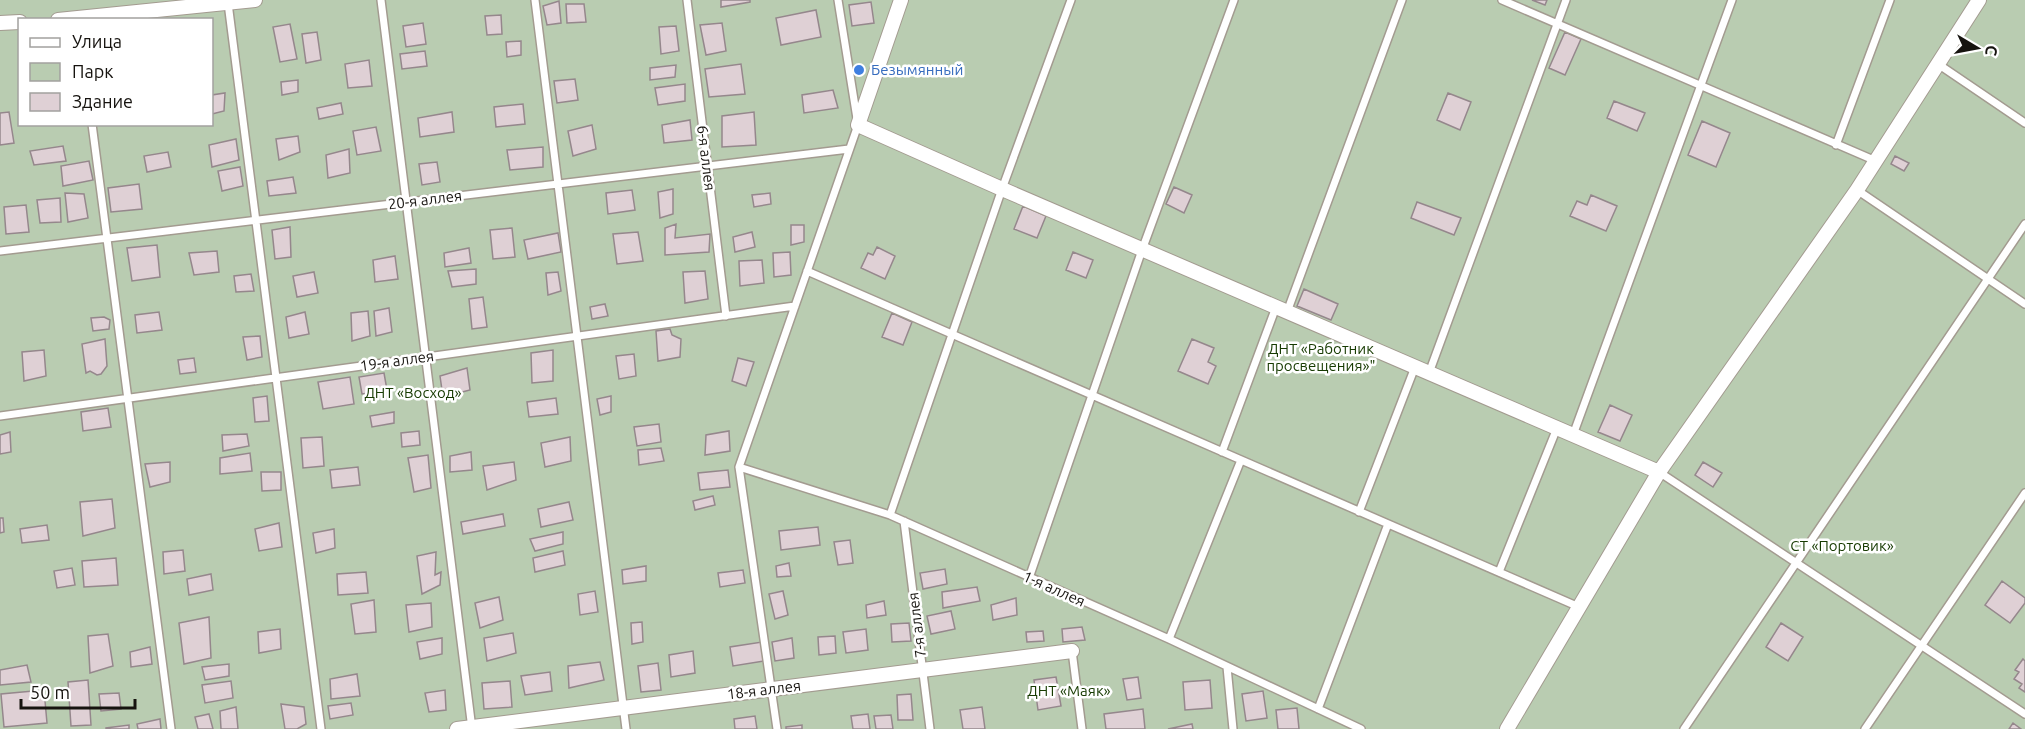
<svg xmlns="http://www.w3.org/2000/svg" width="2025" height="729" font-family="Ubuntu,sans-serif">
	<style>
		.green { fill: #b9ccb1; fill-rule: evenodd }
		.building { fill: #dfd0d5; stroke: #95878c; stroke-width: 1.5 }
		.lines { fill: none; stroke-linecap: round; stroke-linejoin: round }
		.service-casing { stroke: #a39b90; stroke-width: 10 }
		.minor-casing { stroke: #a39b90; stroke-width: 16 }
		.service { stroke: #fff; stroke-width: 7 }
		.minor { stroke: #fff; stroke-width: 14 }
		.shop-dot { fill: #3f7fe0; stroke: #fff; stroke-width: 2 }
		.labels { text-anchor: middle; stroke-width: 5; stroke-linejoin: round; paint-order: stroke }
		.shop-label { font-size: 15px; fill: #366cbe; stroke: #fff; text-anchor: start }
		.street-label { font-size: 15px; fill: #16130f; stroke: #fff }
		.park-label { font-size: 15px; fill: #173b02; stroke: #fff }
	</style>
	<rect width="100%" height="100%" fill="#faf0e5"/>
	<path class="green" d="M0 0H2025V729H0ZM20 20H212V124H20Z"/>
	<path class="building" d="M721 0H750V2L721 7Z
		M1532 0H1547L1545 5Z
		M559 1 561 23 547 25 543 6Z
		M871 2 874 23 852 26 849 5Z
		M566 4H584L586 22 567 23Z
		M816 10 821 37 781 45 776 18Z
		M501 15 502 34 487 35 485 16Z
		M423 23 426 44 406 47 403 26Z
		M722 23 726 51 706 55 700 25Z
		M290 24 297 59 280 62 273 27Z
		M676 26 679 51 661 54 659 27Z
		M317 32 321 60 306 63 302 34Z
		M1565 32 1581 39 1565 75 1549 68Z
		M521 41V55L507 57 506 42Z
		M425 51 427 66 402 69 400 54Z
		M369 60 372 86 348 88 345 64Z
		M741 64 745 94 709 97 705 69Z
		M676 65 675 77 650 80V68Z
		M575 79 578 100 557 103 554 81Z
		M298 80V92L282 95 281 82Z
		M685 84V101L658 105 655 88Z
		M833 90 838 108 804 113 802 95Z
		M225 93 224 111 212 114V95Z
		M1448 93 1471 102 1460 130 1437 120Z
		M1614 101 1645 113 1637 131 1607 118Z
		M341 103 343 114 319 119 317 108Z
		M523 104 525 124 496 127 494 107Z
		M9 112 14 143 0 145V113Z
		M452 112 454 132 420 137 418 118Z
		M754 112 756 145 722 147V116Z
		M690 120 692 140 664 143 662 125Z
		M1702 121 1730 133 1716 167 1688 155Z
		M592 125 596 149 573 156 568 131Z
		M376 127 381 151 357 155 353 131Z
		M298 136 300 152 279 160 276 139Z
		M236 139 239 160 212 167 209 145Z
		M63 146 66 161 34 165 30 151Z
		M543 147V167L510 170 507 150Z
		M349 149 350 173 328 178 326 155Z
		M168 152 171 167 147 172 144 156Z
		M1895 156 1909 163 1904 171 1891 164Z
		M89 161 93 180 63 186 61 166Z
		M437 162 440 182 422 185 419 164Z
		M240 167 243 186 222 191 218 171Z
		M293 177 296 193 269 196 267 181Z
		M139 184 142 209 111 212 108 188Z
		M1174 187 1192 195 1184 213 1166 204Z
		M673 189V214L660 218 658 192Z
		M632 190 635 210 608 214 606 193Z
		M65 193 84 194 88 218 68 222Z
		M770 193 771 204 754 207 752 195Z
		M1591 195 1617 206 1606 231 1570 216 1577 201 1587 205Z
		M60 198 61 222 40 223 37 200Z
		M1417 202 1461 218 1454 235 1411 218Z
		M26 205 29 232 6 234 4 207Z
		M1023 206 1046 216 1037 238 1014 229Z
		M676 224 675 238 710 234 709 252 665 255V228Z
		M791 225H804V242L791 245Z
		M290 227 291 257 275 259 272 230Z
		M512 228 515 257 493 259 490 230Z
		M638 232 643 261 617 264 613 234Z
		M752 232 755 247 735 252 733 237Z
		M558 233 561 252 528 259 524 240Z
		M157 245 160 277 132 281 127 248Z
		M877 247 895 256 885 279 861 268 868 253 873 255Z
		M469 248 471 263 445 267 444 253Z
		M217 251 219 272 194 275 189 253Z
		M790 252 791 275 774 277 773 253Z
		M1073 252 1093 260 1086 278 1066 270Z
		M395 256 398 279 375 282 373 260Z
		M762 260 764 283 740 286 739 261Z
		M476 269V284L452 287 448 271Z
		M705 271 708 299 685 303 683 272Z
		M314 272 318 293 297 297 293 276Z
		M558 272 561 291 548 295 546 273Z
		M251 274 254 291 236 292 234 276Z
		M1304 289 1338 304 1331 320 1297 306Z
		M483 297 487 327 472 329 469 299Z
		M605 304 608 316 592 319 590 307Z
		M389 308 392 332 376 336 374 311Z
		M368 311 370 336 352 341 351 313Z
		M159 312 162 330 137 333 135 315Z
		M305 312 309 334 289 338 286 317Z
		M892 313 912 322 903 345 882 337Z
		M104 317 110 320 109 329 93 331 91 318Z
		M670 329 672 335 681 339 680 357 658 361 656 331Z
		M260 336 262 357 247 360 243 337Z
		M105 339 107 366 101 374 97 375 90 371 86 373 82 344Z
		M1192 339 1214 348 1208 362 1216 366 1208 384 1178 371Z
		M44 350 46 376 24 381 22 352Z
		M553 350V381L532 383 531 353Z
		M634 354 636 376 619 379 616 356Z
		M194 358 196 372 180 374 178 360Z
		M738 358 754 362 746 386 732 381Z
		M467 368 470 390 443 397 440 376Z
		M384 373 387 390 362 394 359 377Z
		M350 377 354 404 323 409 318 382Z
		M267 396 269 421 255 422 253 398Z
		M611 396V412L600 415 597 399Z
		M556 398 558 414 529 417 527 402Z
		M1610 405 1632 415 1620 441 1598 432Z
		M108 408 111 427 83 431 81 412Z
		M394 412V423L372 427 370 416Z
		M659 424 661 442 637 446 634 427Z
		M419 431 420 445 402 447 401 433Z
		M729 431 730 451 705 455 706 435Z
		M10 432 11 452 0 454V435Z
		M247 434 249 446 223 451 222 435Z
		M322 437 324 466 303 468 301 438Z
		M570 437 571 461 545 467 541 443Z
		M661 448 664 461 639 465 638 450Z
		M471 452 472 470 450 472V456Z
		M250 453 252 471 220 474V458Z
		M428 455 431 488 414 492 408 458Z
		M170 462V482L150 487 145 464Z
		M514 462 516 480 487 490 483 466Z
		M1703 462 1722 473 1713 487 1695 475Z
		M358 467 360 485 332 488 330 470Z
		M728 470 730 487 700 490 698 473Z
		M261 472H281V490L262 491Z
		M713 496 715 505 695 510 693 501Z
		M112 499 115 528 83 536 80 502Z
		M569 502 573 520 541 527 538 509Z
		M503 514 505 526 463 534 461 522Z
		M0 518H3L4 532 0 533Z
		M279 523 282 547 259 551 255 529Z
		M47 525 49 540 22 543 20 529Z
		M818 527 820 545 781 550 779 531Z
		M334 529 335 548 316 553 313 533Z
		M563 532V544L535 551 530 539Z
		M850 540 853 563 838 565 834 542Z
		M183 550 185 571 164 574 163 552Z
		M563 551 565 565 535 572 533 558Z
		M436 552 435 575 441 572 440 585 422 594 417 556Z
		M116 558 118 585 84 587 82 561Z
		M789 563 791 576 777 577 776 566Z
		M646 566V581L623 584 622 570Z
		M72 568 75 585 57 588 54 571Z
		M945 569 947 584 923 589 920 573Z
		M743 570 745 583 720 587 718 573Z
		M366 572 368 593 338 595 337 574Z
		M211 574 213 590 189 595 187 579Z
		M2002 581 2025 598V603L2010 623 1985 605Z
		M977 587 980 601 943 608 942 592Z
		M595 591 598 612 580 615 578 594Z
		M783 591 788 615 775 619 769 594Z
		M499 597 503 620 480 628 475 603Z
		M1016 598 1017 615 993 620 991 605Z
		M374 600 376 632 355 634 351 604Z
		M884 601 886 615 867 618 866 605Z
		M431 603 432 627 409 632 406 605Z
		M951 611 955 629 931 634 927 616Z
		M209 617 211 658 184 664 179 623Z
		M642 622 643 642 632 644 631 623Z
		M909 623 911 641 892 642 891 624Z
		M1781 623 1803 637 1788 661 1766 647Z
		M1082 627 1085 640 1063 642 1062 629Z
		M280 629 281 649 259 653 258 632Z
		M866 629 868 650 846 653 843 632Z
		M1043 631 1044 641 1027 642 1026 632Z
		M513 633 516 653 487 661 484 638Z
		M108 634 113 666 90 673 88 636Z
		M835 636 836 653 819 655 818 637Z
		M442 638V654L420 659 417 642Z
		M792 638 794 658 775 661 772 642Z
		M762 642 764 661 733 666 730 647Z
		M150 647 152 664 131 667 130 652Z
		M693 651 695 673 671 677 669 655Z
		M2023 659 2025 661V692L2019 688 2022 684 2014 679 2019 672 2015 670Z
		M600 662 604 680 569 688 568 666Z
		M658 663 661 690 641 692 638 666Z
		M229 664V676L205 680 202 667Z
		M27 665 31 682 0 685V670Z
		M550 672 552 691 525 695 521 676Z
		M357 674 360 696 331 699 330 679Z
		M1056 677 1061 706 1038 710 1034 680Z
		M1138 677 1141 698 1127 700 1123 679Z
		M88 680 91 725 71 726 68 682Z
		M1210 680 1212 708 1185 710 1183 682Z
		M231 681 233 698 205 703 202 685Z
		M510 681 512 707 484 709 482 683Z
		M44 690 47 723 4 727 1 694Z
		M445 690 446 710 429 712 425 693Z
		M1263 691 1267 718 1246 721 1242 694Z
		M119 693 121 709 101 711 99 694Z
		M911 694 913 720H898L897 695Z
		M351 703 353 715 330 719 328 706Z
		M281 704 304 707 306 724 297 729H285Z
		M236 707 238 729H221L220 711Z
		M982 707 985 729H963L960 710Z
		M1297 708 1299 729H1278L1276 710Z
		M1143 709 1145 729H1106L1104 714Z
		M209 714 213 729H198L195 717Z
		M868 714 870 729H853L851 716Z
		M891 715 893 729H876L874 716Z
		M755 716 757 729H735L734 719Z
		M160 719 161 729H138L137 724Z
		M2013 723 2021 729H2009Z
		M1192 724 1193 729H1168Z
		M129 725V729H106V728Z
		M802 725V729H786V727Z"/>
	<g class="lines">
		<g class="service-casing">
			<path id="service" d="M381 0 472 729
				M535 0 626 729
				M687 0 726 316
				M1502 0 1876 161
				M228 3 321 729
				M1938 64 2025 123
				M92 124 171 729
				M1836 145 1890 0
				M1857 190 2025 304
				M0 251 849 149
				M807 271 1579 607
				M1287 312 1402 0
				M1429 373 1566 0
				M0 416 795 306
				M1573 435 1732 0
				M1222 452 1276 307
				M739 467 890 515 1169 639 1361 729
				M1659 472 2025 714
				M1359 512 1415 367
				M890 515 1002 189 1071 0
				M904 521 930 729
				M1499 572 1557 428
				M1029 578 1142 250 1234 0
				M1169 639 1241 460
				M1072 651 1082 729
				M1227 667 1233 729
				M1318 709 1388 524
				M777 729 739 467 858 125 838 0
				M1684 729 2025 224
				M1865 729 2025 493"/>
		</g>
		<g class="minor-casing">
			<path id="minor" d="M901 0 858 125 1002 189 1659 472
				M58 20 255 0
				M0 23 20 22
				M457 729 1072 651
				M1507 729 1659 472 1857 190 1979 0"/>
		</g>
		<use href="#service" class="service"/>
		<use href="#minor" class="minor"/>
	</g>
	<circle class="shop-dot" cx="859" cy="70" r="6"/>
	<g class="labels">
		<g class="shop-label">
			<text x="871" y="75">Безымянный</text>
		</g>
		<g class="street-label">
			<text transform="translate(706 158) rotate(83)" y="5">6-я аллея</text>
			<text transform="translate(425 200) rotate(-7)" y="5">20-я аллея</text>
			<text transform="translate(397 361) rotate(-8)" y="5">19-я аллея</text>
			<text transform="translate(1054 589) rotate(24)" y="5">1-я аллея</text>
			<text transform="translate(917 625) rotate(-97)" y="5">7-я аллея</text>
			<text transform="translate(764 690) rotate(-7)" y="5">18-я аллея</text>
		</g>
		<g class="park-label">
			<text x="1321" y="354">ДНТ «Работник<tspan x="1321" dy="17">просвещения»"</tspan></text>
			<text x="413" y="398">ДНТ «Восход»</text>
			<text x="1842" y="551">СТ «Портовик»</text>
			<text x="1069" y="696">ДНТ «Маяк»</text>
		</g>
	</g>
	<rect x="18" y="18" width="195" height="108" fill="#ffffff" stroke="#a2a19f" stroke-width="1.5"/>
	<rect x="30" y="38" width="30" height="9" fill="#ffffff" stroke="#a2a19f" stroke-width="1.5"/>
	<text x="72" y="48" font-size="18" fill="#16130f">Улица</text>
	<rect x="30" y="63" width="30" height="18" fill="#b9ccb1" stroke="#a2a19f" stroke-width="1.5"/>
	<text x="72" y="78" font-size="18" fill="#16130f">Парк</text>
	<rect x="30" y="93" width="30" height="18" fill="#dfd0d5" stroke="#a2a19f" stroke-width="1.5"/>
	<text x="72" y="108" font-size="18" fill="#16130f">Здание</text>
	<g transform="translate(1977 48) rotate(100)" stroke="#ffffff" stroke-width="4.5" paint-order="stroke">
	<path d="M0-4.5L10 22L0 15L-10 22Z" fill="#16130f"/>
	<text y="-9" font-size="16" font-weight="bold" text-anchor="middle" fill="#16130f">С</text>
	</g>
	<path d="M21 699v9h114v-9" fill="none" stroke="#16130f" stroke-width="3"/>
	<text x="30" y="699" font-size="18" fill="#16130f" stroke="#ffffff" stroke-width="4.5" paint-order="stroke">50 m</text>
</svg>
